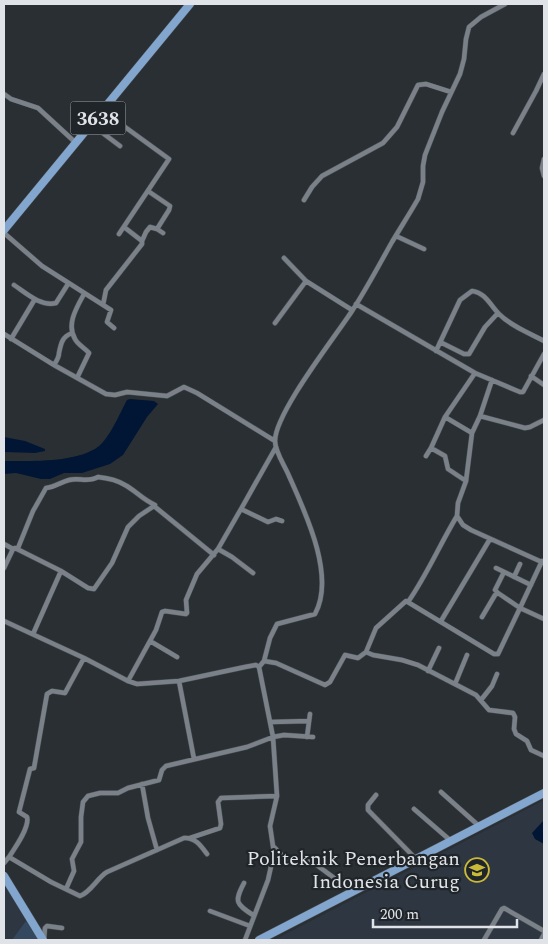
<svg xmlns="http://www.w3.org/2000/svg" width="548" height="944" font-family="Spectral,serif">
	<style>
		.built { fill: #2d3641 }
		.green { fill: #344960 }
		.water { fill: #001634 }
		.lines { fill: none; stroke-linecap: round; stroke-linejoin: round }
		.street-casing { stroke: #484c51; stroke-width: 5.5 }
		.primary-casing { stroke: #484c51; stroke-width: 9 }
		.street { stroke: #7b8188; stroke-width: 4.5 }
		.primary { stroke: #83a6ce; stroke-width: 8 }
		.labels { text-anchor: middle; stroke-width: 4.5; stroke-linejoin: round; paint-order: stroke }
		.shield { fill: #20252a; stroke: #a6aaae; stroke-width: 1 }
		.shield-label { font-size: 19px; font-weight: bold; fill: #e0e3e7 }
		.poi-label { font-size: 20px; fill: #e0e3e7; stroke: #20252a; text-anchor: end }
	</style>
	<rect width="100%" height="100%" fill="#2a2f34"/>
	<path class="built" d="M544 800V940H274Z
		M4 883 26 921 39 940H4Z"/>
	<path class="green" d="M26 921 39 940H12Z"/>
	<path class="water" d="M130 399 154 401 158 404 147 417 123 455 110 464 82 473H64L50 479H41L16 473 4 474V461C29 461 78 463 99 446 110 437 120 413 127 400Z
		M4 437 25 441 45 449V451L35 453 4 452Z
		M544 820V844L535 839 532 833Z"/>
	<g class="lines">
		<g class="street-casing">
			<path id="street" d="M4 94 11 99 38 108 76 143
				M105 109 125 127 169 159 119 234
				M92 125 120 146
				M513 133 536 91 544 74
				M544 159 542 168 544 176
				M148 191 170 206 169 210 157 229
				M304 200 312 187 322 176 383 143 397 127 418 85 426 84 451 92
				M4 233 42 266 111 310 107 322 114 328
				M396 236 424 249
				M142 241 146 232 150 227 157 229 163 233
				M284 258 306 281 352 310
				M14 285C26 293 41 307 56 303L68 284
				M356 304 475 373 520 392H523L544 354
				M103 305 106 290 142 244V241L124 227
				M275 323 306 281
				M4 334 54 365 106 394 115 395 127 392 167 396 184 387 197 393 275 441
				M11 339 35 299
				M440 342 464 354H469L485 327 498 313
				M436 351 460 300 472 291C486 293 490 305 499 314 511 326 529 333 544 341
				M54 365C56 362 59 357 59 353 61 343 62 337 72 333
				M531 376 544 385
				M77 378 89 353C85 348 78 345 75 339 66 324 77 307 84 294
				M492 380 480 416 472 433 466 481 458 503 457 516 463 525 471 530 544 563
				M480 416 525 428 530 427 544 420
				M445 417 472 433
				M426 456 431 448
				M466 481 448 469 445 456 431 448 445 417 475 373
				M241 509 276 447
				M4 544 13 549
				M18 548 33 511 46 488C55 487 61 482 69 480 79 477 88 483 98 477 107 478 117 480 125 485 136 491 142 499 155 505
				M218 549 232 557 253 573
				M4 568 13 549 15 548 61 571
				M496 568 531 585
				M514 577 520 564
				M498 593 495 590 504 572
				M408 602C427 575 440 544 457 516
				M482 617 495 595 498 593 520 608 542 561
				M4 621 84 658 128 681 137 684 179 681 245 667 256 665 259 667
				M441 621 490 539
				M33 634 61 571 88 588 94 589 112 563 128 527 139 516 154 506 214 555
				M150 641 177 657
				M366 652 376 628 406 601 494 654H498L520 608 544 619
				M264 661 276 663 325 685 330 682 345 655 358 658 366 652 373 655 402 660 418 665 476 695 489 710 513 713 515 717 514 729 516 734 527 741 531 750 544 756
				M428 671 439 648
				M128 681 156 630 162 612 165 611 186 614 187 613 186 600 197 574 218 549 241 509 268 522 276 519 282 521
				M179 681 194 759
				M455 684 467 655
				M481 700 492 686 497 674
				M271 722 309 721
				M307 737 310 714
				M142 784 148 818 157 850
				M441 792 479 826
				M376 795 368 805V810L416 859
				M414 809 451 841
				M190 838 220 828 221 824 218 802 221 798 277 796
				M274 847C281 854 288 863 298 863 305 863 308 860 314 863L353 892
				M9 857C15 848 30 827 27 817L19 812 30 769 34 768 47 694 52 691 65 693 84 658
				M4 863 9 857 51 882 80 896C91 892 97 878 107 872L184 838C195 837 201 846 207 854
				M244 883C234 902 236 904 253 915
				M66 889 74 871 72 859 81 842V817L83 802 88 796 100 793H118L128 788 159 780 162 770 166 766 247 747 273 737 284 735 313 737
				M210 911 250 926
				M44 939 45 928 47 926 62 928
				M245 940 268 880 274 853 270 826 277 796 273 737 259 667 264 661 270 638 277 624 315 614C336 576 305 512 289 476 285 466 275 452 275 441 275 413 335 337 352 311 367 288 379 265 392 242 401 227 410 213 418 199L423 182V166L425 155 442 112 460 74 464 59 466 39 469 27 481 17 505 4
				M484 940 502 909 504 908 544 931
				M541 940 544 934"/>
		</g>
		<g class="primary-casing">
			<path id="primary" d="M4 230 190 4
				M4 876 43 940
				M259 940 544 793"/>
		</g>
		<use href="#street" class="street"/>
		<use href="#primary" class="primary"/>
	</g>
	<defs>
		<g id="university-ring" transform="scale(1.25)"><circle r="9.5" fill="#20252a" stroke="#caba3a" stroke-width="1.5"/><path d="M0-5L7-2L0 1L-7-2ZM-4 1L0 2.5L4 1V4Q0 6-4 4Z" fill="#caba3a"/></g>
	</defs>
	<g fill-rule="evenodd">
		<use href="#university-ring" x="477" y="870"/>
	</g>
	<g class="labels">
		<rect class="shield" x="70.5" y="101.5" width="55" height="33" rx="4"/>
		<g class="shield-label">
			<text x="98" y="125">3638</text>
		</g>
		<g class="poi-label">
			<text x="460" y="865">Politeknik Penerbangan<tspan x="460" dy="23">Indonesia Curug</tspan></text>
		</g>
	</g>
	<rect width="548" height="944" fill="none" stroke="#e0e3e7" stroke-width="10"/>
	<path d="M373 919v8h144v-8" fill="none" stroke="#e0e3e7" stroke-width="2.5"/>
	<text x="380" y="919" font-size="15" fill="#e0e3e7" stroke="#20252a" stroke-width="4" paint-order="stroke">200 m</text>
</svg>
